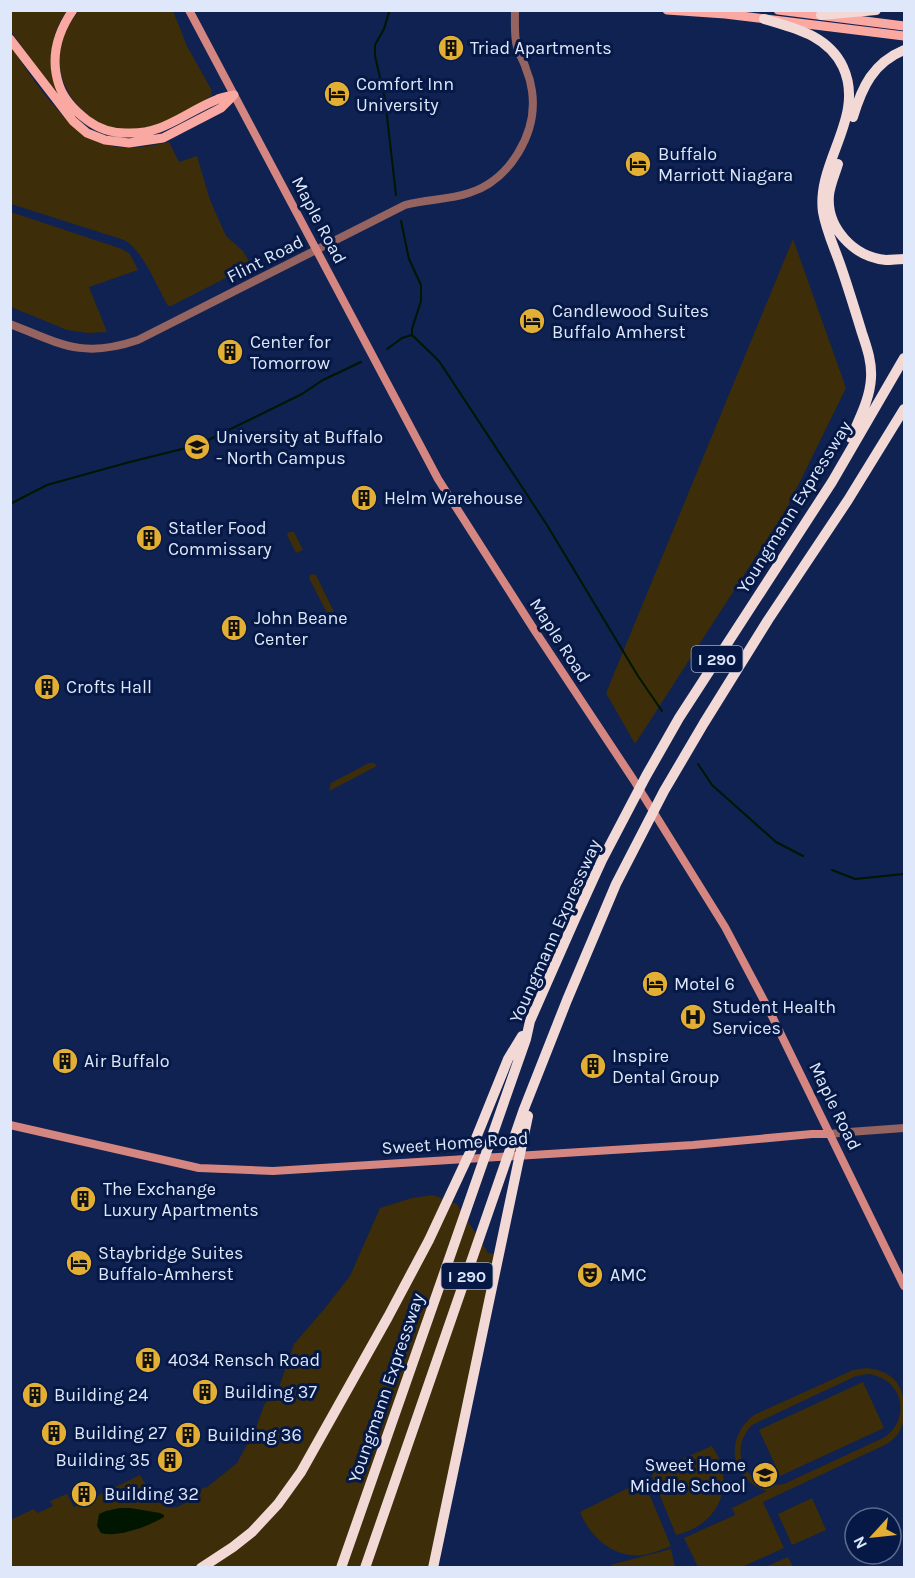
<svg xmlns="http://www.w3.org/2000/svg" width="915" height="1578" font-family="Karla,sans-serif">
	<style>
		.green { fill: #3d2d09; fill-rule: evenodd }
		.water { fill: #001600 }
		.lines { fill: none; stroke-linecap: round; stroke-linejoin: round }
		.stream { stroke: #001600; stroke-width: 2 }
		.tertiary { stroke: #956460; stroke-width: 8 }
		.secondary { stroke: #d58681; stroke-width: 8 }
		.primary { stroke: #faa8a2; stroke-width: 9 }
		.motorway { stroke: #f2d9d6; stroke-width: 10 }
		.labels { text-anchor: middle; stroke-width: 6; stroke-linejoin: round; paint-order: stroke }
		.shield { fill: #061845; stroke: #9daac4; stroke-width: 1.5 }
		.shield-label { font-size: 16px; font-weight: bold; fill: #dee8fa }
		.poi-label { font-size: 18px; fill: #dee8fa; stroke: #061845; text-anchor: start }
		.street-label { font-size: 18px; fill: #dee8fa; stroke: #061845 }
	</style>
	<rect width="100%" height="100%" fill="#0f2251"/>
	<path class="green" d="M10 11H67C45 41 55 61 57 94L11 32Z
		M79 11H173L187 46 211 89 212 95C189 113 153 131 123 130 113 130 100 124 93 119 55 93 48 45 79 11Z
		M10 45C32 78 64 128 101 143 123 151 147 147 169 142L179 162 197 156 210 200 226 236 243 251 251 265 171 306H168C157 287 143 250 124 240L11 204Z
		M11 212 122 249 130 254 138 270 89 287 107 332 88 333 67 330 11 307Z
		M793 239 846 388 786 510 635 744 606 693Z
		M289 532H294L303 550 296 553 287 535Z
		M313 574 316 575 337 618 336 621H331L309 578 310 575Z
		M369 763H374L377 766 329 791 331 783Z
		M433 1195 457 1204 488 1253 498 1254 433 1567H11L10 1520 34 1509 37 1513 53 1506 50 1501 67 1494 74 1507 140 1475C162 1511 171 1520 204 1487L206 1488 237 1463 256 1428 264 1405 279 1387 294 1344 325 1308 350 1276 380 1208 412 1198Z
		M867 1368C891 1371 904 1383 904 1408 904 1425 902 1433 887 1444L763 1502 784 1548 742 1567H698L684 1538 735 1515 732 1508 767 1491C761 1489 755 1487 750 1482 727 1464 731 1432 754 1415L853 1370ZM868 1374C902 1378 912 1417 885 1437L784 1484C748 1491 726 1452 752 1425L856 1376Z
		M863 1382 884 1428 780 1476 759 1430Z
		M712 1446C737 1483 720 1525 676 1535L652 1476 654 1471Z
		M640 1482 645 1484 671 1546C663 1549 653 1553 644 1555 614 1559 590 1537 580 1512Z
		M812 1498 826 1530 792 1545 778 1514Z
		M671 1549 675 1567H607L614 1564Z
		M788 1557 793 1567H765Z"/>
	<path class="water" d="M120 1508H130L160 1513 164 1515V1517C149 1526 118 1538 101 1533L97 1526 99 1514 106 1511Z"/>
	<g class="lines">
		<path class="stream" d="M389 12 384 29 375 45V56L385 99 396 195
			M401 221 409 259 421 285V301L412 329V335
			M387 349 402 338 412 335 439 361 547 525 638 676 662 711
			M10 504 47 485 126 463 198 445 302 394 323 380 361 362
			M698 764 712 785 776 842 803 856
			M832 870 855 879 904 874"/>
		<path class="tertiary" d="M10 324C61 344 82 359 138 340L405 205C427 199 448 200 469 193 510 180 538 133 532 91 531 83 529 76 526 69 524 61 519 55 517 47 514 35 515 23 515 10
			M830 1134 849 1132 904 1128"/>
		<path class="secondary" d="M189 10 438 479 535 631 633 779 725 927 770 1012 904 1286
			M10 1125 199 1168 273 1171 693 1145 812 1134H830"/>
		<path class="primary" d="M73 10C57 33 50 58 59 85 64 100 75 111 87 120 99 129 112 133 126 133 163 135 184 113 216 100 221 97 228 96 234 95
			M667 10 725 14 904 36
			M778 10 904 26
			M10 39 73 121 87 133 105 140 129 143 163 138 221 108 232 97"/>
		<path class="motorway" d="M821 15 876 10
			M764 19C794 28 828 35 843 67 866 117 816 162 823 212 826 230 834 247 840 264 848 287 855 310 862 333 867 348 872 362 871 378 870 399 859 419 851 438
			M853 117C862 87 873 63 904 50
			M838 164C835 174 830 185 829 195 826 228 854 257 886 260 892 260 898 259 904 259
			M201 1568 233 1547 252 1532 278 1504 301 1472 388 1317 429 1240 472 1148 508 1059 522 1036
			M341 1568 526 1039 530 1021 575 919 602 860 646 776 679 718 832 482 904 358
			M365 1568 524 1109 567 1000 616 884 664 791 704 723 768 620 848 500 904 409
			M433 1568 528 1116"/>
	</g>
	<defs>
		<g id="building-disc" transform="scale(1.35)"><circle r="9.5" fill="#e3ae34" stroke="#061845"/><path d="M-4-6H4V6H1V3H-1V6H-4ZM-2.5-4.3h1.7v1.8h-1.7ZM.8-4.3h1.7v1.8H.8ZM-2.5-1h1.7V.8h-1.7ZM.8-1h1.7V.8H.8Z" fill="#111"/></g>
		<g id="hotel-disc" transform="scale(1.35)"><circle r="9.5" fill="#e3ae34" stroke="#061845"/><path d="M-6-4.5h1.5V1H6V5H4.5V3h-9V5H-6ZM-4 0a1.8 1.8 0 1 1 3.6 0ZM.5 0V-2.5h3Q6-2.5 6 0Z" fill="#111"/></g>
		<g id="university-disc" transform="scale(1.35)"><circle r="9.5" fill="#e3ae34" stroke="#061845"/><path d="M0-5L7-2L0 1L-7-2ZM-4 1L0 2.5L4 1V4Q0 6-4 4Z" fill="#111"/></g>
		<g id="hospital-disc" transform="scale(1.35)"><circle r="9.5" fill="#e3ae34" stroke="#061845"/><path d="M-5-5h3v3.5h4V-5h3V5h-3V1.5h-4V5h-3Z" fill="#111"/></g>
		<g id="theatre-disc" transform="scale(1.35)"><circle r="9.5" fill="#e3ae34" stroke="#061845"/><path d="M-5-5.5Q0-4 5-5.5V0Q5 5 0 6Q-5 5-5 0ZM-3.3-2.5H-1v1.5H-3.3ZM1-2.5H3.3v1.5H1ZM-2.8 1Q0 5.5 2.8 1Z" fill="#111"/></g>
		<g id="school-disc" transform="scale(1.35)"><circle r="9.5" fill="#e3ae34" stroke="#061845"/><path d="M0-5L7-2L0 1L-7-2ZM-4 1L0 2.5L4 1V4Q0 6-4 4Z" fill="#111"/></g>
	</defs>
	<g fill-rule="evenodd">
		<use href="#building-disc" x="451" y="48"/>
		<use href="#hotel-disc" x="337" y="94"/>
		<use href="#hotel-disc" x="638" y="164"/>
		<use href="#hotel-disc" x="532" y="321"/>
		<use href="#building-disc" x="230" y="352"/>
		<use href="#university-disc" x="197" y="447"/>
		<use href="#building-disc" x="364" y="498"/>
		<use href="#building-disc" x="149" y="538"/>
		<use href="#building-disc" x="234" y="628"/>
		<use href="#building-disc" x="47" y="687"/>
		<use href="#hotel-disc" x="655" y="984"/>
		<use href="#hospital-disc" x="693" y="1017"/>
		<use href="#building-disc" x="65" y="1061"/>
		<use href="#building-disc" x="593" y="1066"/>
		<use href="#building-disc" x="83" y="1199"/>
		<use href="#hotel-disc" x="79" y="1263"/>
		<use href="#theatre-disc" x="590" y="1275"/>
		<use href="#building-disc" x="148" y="1360"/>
		<use href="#building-disc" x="205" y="1392"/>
		<use href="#building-disc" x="35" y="1395"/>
		<use href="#building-disc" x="54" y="1433"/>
		<use href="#building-disc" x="188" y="1435"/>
		<use href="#building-disc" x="170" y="1460"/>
		<use href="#school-disc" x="765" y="1475"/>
		<use href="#building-disc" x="84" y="1494"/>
	</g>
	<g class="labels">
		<g class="shield">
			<rect x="691.5" y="646" width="51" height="26" rx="4.5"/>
			<rect x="441.5" y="1263" width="51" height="26" rx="4.5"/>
		</g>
		<g class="shield-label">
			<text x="717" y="665">I 290</text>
			<text x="467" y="1282">I 290</text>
		</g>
		<g class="poi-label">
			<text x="470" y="54">Triad Apartments</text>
			<text x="356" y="90">Comfort Inn<tspan x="356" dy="21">University</tspan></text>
			<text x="658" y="160">Buffalo<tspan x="658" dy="21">Marriott Niagara</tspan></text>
			<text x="552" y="317">Candlewood Suites<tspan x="552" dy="21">Buffalo Amherst</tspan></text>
			<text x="250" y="348">Center for<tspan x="250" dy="21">Tomorrow</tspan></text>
			<text x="216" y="443">University at Buffalo<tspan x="216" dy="21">- North Campus</tspan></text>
			<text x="384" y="504">Helm Warehouse</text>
			<text x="168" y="534">Statler Food<tspan x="168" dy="21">Commissary</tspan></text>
			<text x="254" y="624">John Beane<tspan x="254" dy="21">Center</tspan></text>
			<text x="66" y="693">Crofts Hall</text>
			<text x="674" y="990">Motel 6</text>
			<text x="712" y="1013">Student Health<tspan x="712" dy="21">Services</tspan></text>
			<text x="612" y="1062">Inspire<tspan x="612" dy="21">Dental Group</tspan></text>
			<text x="84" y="1067">Air Buffalo</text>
			<text x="103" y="1195">The Exchange<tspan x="103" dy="21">Luxury Apartments</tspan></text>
			<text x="98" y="1259">Staybridge Suites<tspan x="98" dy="21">Buffalo-Amherst</tspan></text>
			<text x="610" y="1281">AMC</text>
			<text x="168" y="1366">4034 Rensch Road</text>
			<text x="224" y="1398">Building 37</text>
			<text x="54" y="1401">Building 24</text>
			<text x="74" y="1439">Building 27</text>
			<text x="207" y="1441">Building 36</text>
			<text x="150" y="1466" text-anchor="end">Building 35</text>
			<text x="746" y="1471" text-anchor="end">Sweet Home<tspan x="746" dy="21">Middle School</tspan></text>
			<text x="104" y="1500">Building 32</text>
		</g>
		<g class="street-label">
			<text transform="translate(319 220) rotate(62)" y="6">Maple Road</text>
			<text transform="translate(265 259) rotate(-27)" y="6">Flint Road</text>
			<text transform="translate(794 507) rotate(-58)" y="6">Youngmann Expressway</text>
			<text transform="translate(560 640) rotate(57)" y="6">Maple Road</text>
			<text transform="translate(555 931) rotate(-66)" y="6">Youngmann Expressway</text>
			<text transform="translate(835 1106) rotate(64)" y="6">Maple Road</text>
			<text transform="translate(455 1143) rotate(-4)" y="6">Sweet Home Road</text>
			<text transform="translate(386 1388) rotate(-71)" y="6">Youngmann Expressway</text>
		</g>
	</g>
	<rect width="915" height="1578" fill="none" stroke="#dee8fa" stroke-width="24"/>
	<g transform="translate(873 1536) rotate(243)"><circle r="28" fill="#061845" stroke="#5c6b8d" stroke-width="1.5"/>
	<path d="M0-4.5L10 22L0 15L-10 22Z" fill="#e3ae34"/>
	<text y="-9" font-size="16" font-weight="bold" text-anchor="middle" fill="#dee8fa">N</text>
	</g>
</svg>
